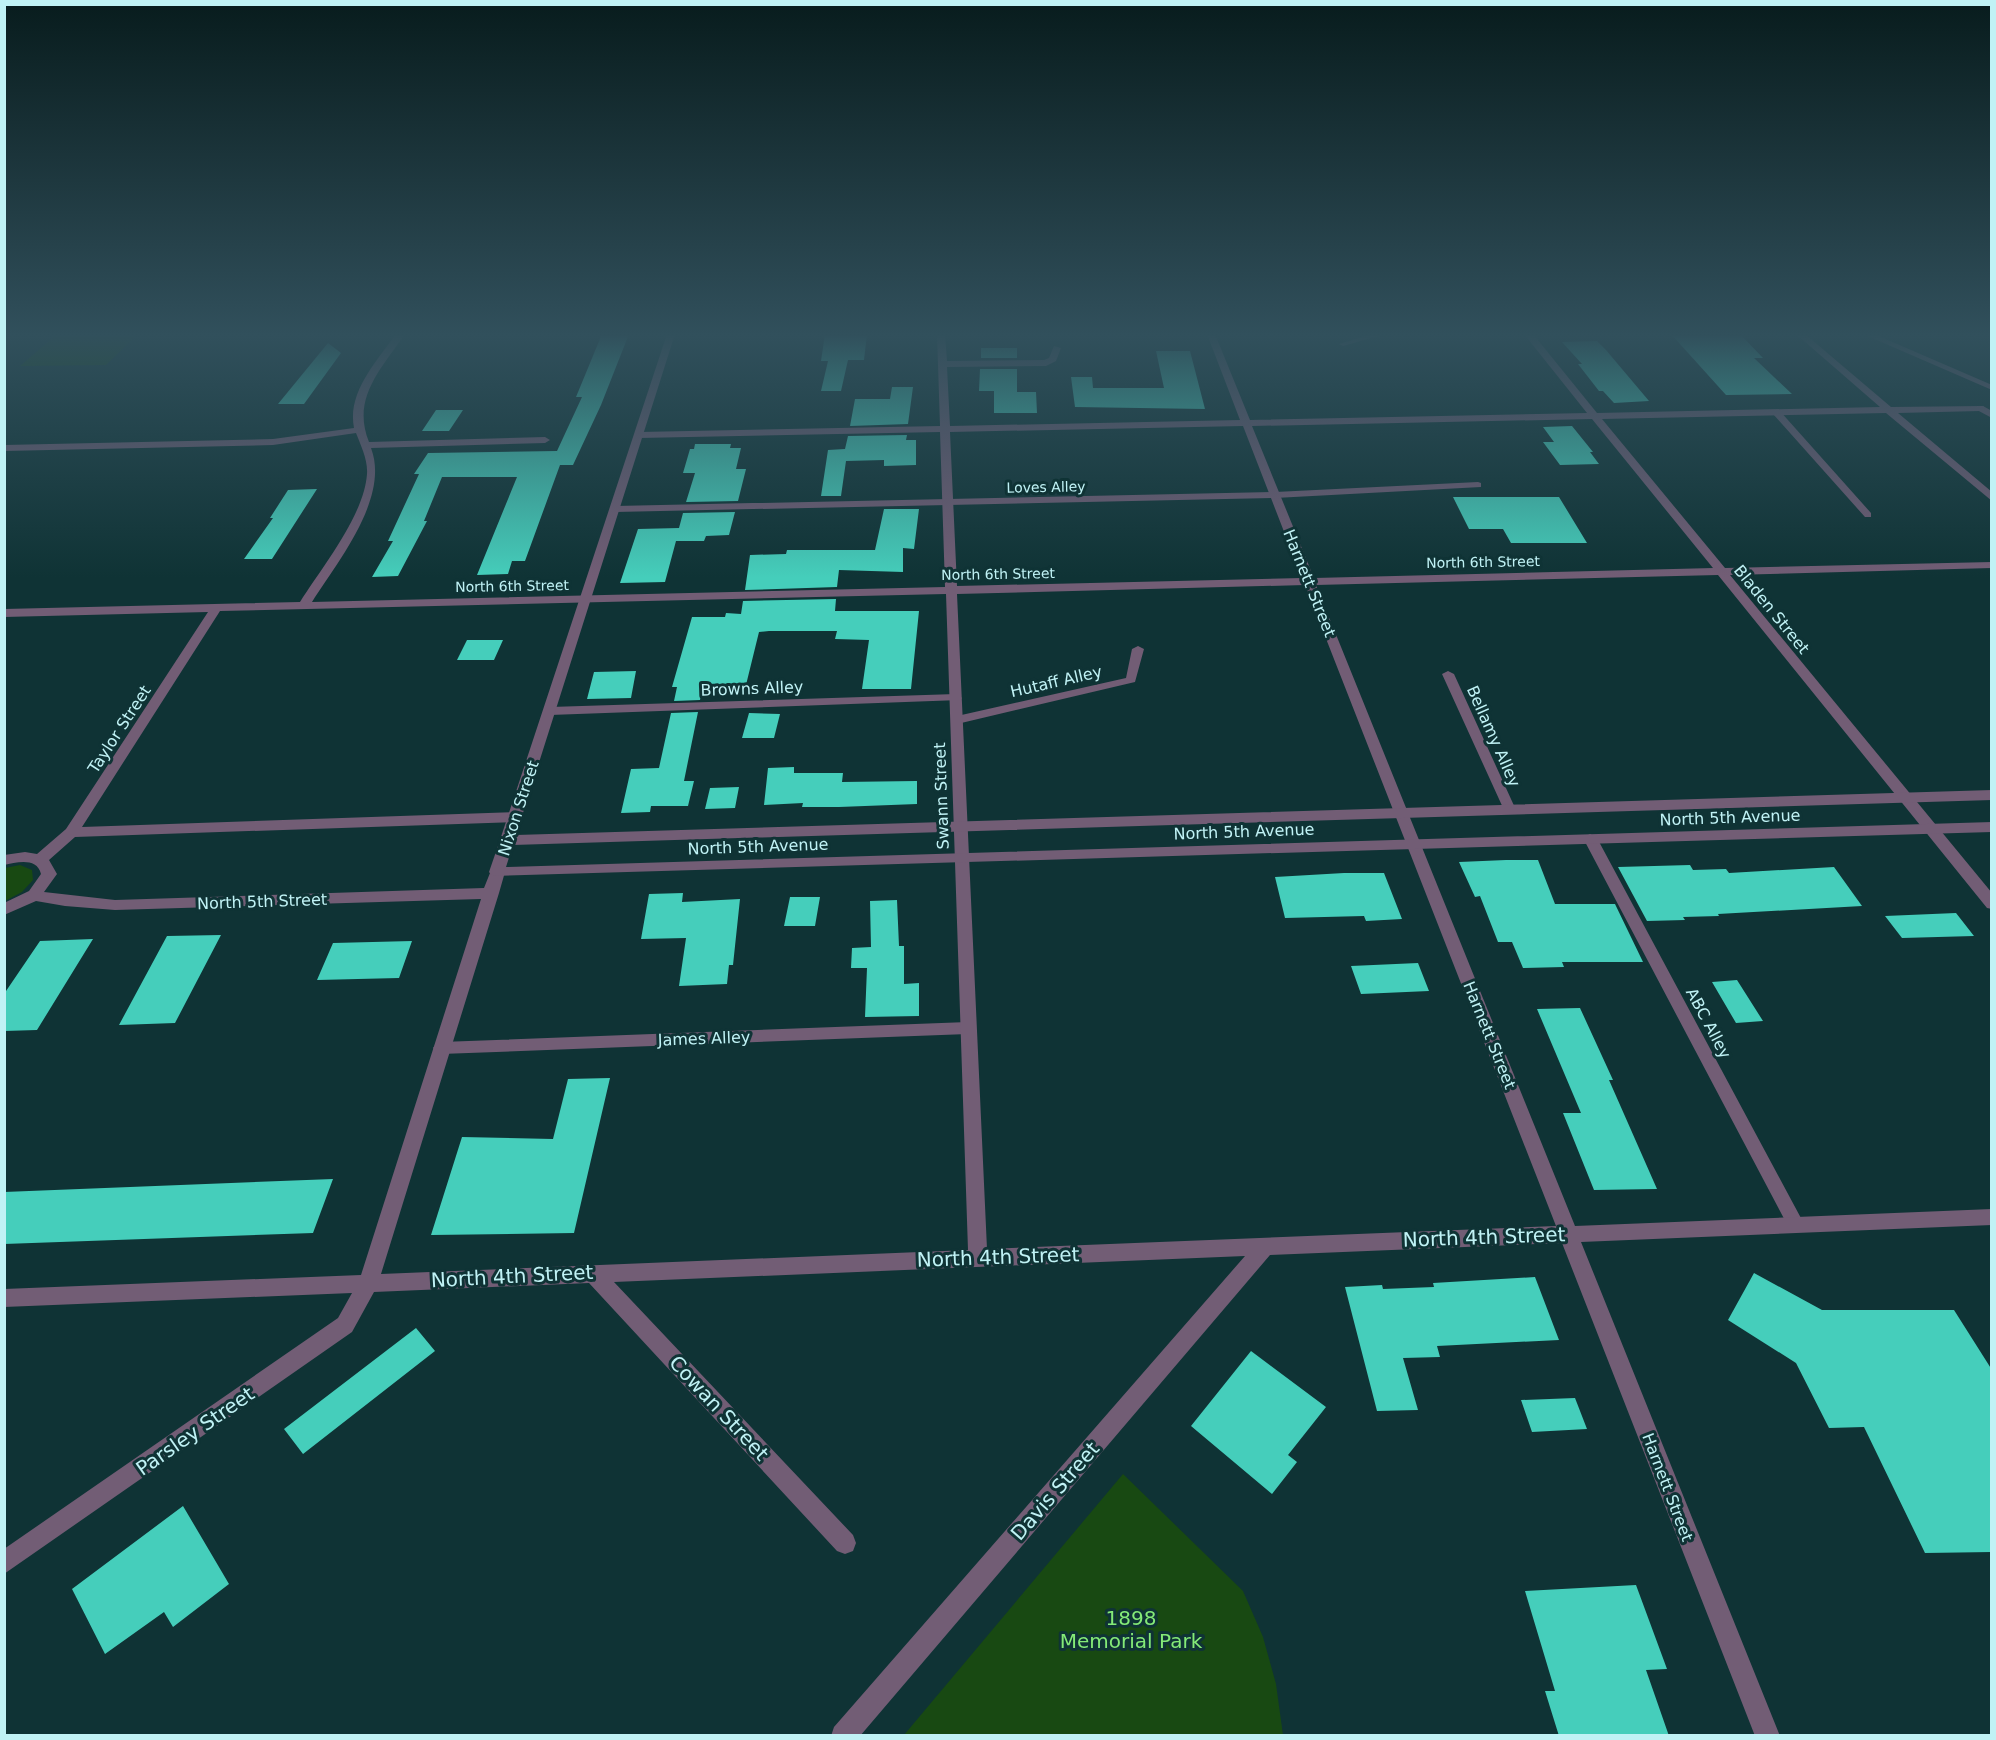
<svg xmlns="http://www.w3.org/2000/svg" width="1996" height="1740" font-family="'DejaVu Sans',sans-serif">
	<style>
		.green { fill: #184912 }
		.building { fill: #45cebb }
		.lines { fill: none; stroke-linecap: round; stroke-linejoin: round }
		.service { fill: #725d75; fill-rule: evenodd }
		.minor { fill: #725d75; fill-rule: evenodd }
		.tertiary { fill: #725d75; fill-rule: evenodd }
		.labels { text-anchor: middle; stroke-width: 6; stroke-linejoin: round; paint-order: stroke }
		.far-street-label { font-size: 14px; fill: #c0f2f5; stroke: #0f3335 }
		.street-label { font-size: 16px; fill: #c0f2f5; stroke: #0f3335 }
		.near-street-label { font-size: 20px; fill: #c0f2f5; stroke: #0f3335 }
		.near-park-label { font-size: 20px; fill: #84ea77; stroke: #0f3335 }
	</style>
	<rect width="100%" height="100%" fill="#0f3335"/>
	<path class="green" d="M137 335 106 365 20 366 55 336Z
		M20 865 32 870 33 880 22 892 5 901V868Z
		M1123 1474 1243 1591 1263 1637 1276 1684 1283 1735H904Z"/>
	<path class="building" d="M602 334H629L601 405 573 465H560L525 561H512L508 574 477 575 517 477H442L424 521H427L398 576 372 577 393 541H388L419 474H414L428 453 557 451 582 397H576Z
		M825 334H867L864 360H848L841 391H821L828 361H821Z
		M1671 334H1740L1763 358H1754L1792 394 1726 395Z
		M1597 341 1606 350 1649 401 1614 403 1603 391H1599L1578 364H1582L1562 342Z
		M328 343 341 353 304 404H278Z
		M981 348H1017V358H981Z
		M1156 351H1190L1205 409 1075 407 1071 377H1092L1093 388H1164Z
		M980 369H1017V392H1036L1037 413H994V391H979Z
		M892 387H913L908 424 850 426 855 399H890Z
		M436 410H463L449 431H422Z
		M1572 426 1593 452H1590L1599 464 1560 465 1543 442H1554L1543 427Z
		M907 435 906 440H916V465L884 466V460L846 461 841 496H821L828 450 845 449 848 436Z
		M695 444H731L730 448H741L736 469H746L738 501 686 502 695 473H683L690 449H694Z
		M317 489 272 559H244L273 518H270L288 490Z
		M1453 497H1559L1587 543H1511L1503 529H1469Z
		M884 509H919L914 549 903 548V572L839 570 837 587 745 590 750 555 786 554 787 550H875Z
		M735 512 729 535 706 536 704 541H676L665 582 620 583 638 529 679 528 683 513Z
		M836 599 835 611H919L911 689H862L869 640 835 639 837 631H769L759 632 745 689H702L700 700 674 701 677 687H672L692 617H725L726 613 741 614 743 601Z
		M467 640H503L494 660H457Z
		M636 671 631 698 587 699 594 672Z
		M698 712 684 781H694L688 806H651L650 812 621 813 631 769 659 768 671 713Z
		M749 713 780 714 774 738H742Z
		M794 767V773H843L842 782 917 781V804L839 807H802L803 803 764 805 768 768Z
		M739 787 735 808 705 809 710 788Z
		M1506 860H1538L1555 904H1615L1643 962H1562L1564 967 1523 968 1512 942H1498L1480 896 1475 897 1459 862Z
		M1690 865 1693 870 1726 869 1729 873 1834 867 1862 906 1718 914 1719 916 1683 917 1685 920 1647 921 1618 867Z
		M1344 873H1384L1402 919 1366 921 1364 916 1285 918 1275 877Z
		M683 893 682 902 740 899 733 965H729L727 984 679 986 686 938 641 939 649 894Z
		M790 897H820L815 926H784Z
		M897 900 899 946H904V984L919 983V1016L865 1017 867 968H851L852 948 871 947 870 901Z
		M1956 913 1974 936 1902 938 1885 916Z
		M221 935 175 1023 119 1025 167 936Z
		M93 939 37 1030 4 1031V994L40 941Z
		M412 941 399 978 317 980 333 943Z
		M1418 963 1429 991 1361 994 1351 966Z
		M1737 980 1763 1021 1736 1023 1712 982Z
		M1580 1008 1613 1080H1609L1657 1189 1594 1190 1563 1113H1581L1537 1009Z
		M610 1078 574 1233 431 1235 462 1137 553 1139 568 1079Z
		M333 1179 313 1233 4 1244V1192Z
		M1754 1273 1822 1310H1954L1992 1370V1552L1925 1553 1864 1427 1829 1428 1796 1363 1728 1320Z
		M1535 1277 1559 1340 1437 1346 1440 1357 1403 1358 1418 1410 1377 1411 1345 1287 1382 1285 1383 1289 1434 1287 1433 1283Z
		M416 1328 435 1351 303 1454 284 1429Z
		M1251 1351 1326 1407 1288 1455 1297 1462 1272 1494 1191 1426Z
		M1575 1398 1587 1429 1532 1432 1521 1400Z
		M183 1506 229 1584 173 1627 164 1612 105 1654 72 1589Z
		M1636 1585 1667 1669 1646 1670 1669 1736H1559L1545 1691H1555L1525 1591Z"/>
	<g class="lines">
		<path class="service" d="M1372 334H1385L1343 346 1339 344Z
			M1863 334H1874L1992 385V390Z
			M1977 406H1983L1992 411V418L1977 410Z
			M1773 410H1779L1871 513V517H1865L1773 414Z
			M1478 482 1481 483V487L1275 498 615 512 610 509 615 506 1275 492Z
			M1138 646 1144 649 1135 682 957 724 951 720 957 716 1126 678 1132 649Z
			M1448 671 1454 674 1516 810 1515 813 1510 814 1504 810 1442 674Z
			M956 694 962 698 960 700 550 715 544 711 550 707Z
			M1590 834 1597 838 1802 1220 1805 1225 1802 1230 1796 1232 1790 1230 1583 838Z
			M968 1022 973 1024 976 1028 973 1032 968 1034 441 1054 436 1052 433 1048 436 1044 441 1042Z"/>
		<path class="minor" d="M396 334H405C382 368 351 398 369 442L545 437 550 440 545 443 371 448C390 498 338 561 312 602L945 587 940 432 639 438 634 435 639 432 940 426 937 334H945L947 361 1044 360 1049 358 1054 346 1061 348 1056 361 1046 366 947 367 950 426 1240 420 1207 334H1215L1250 420 1587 413 1524 334H1533L1597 413 1880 407 1796 334H1805L1891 407 1983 406 1985 408 1980 411 1898 413 1992 492V501L1886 413 1602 419 1725 568 1992 562V568L1730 575 1992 893V909L1987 908 1718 575 1316 585 1575 1226 1992 1209V1225L1581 1242 1780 1736H1755L1562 1243 1270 1255 860 1736H831L834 1727 1245 1256 614 1282 853 1535 856 1543 853 1551 845 1554 837 1551 589 1283 374 1292 352 1332 4 1574V1549L338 1318 352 1293 4 1307V1289L361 1275 481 899 115 910 65 906 36 901 4 915V903L29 891 41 874C37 857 17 862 4 865V855L25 852 37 854 66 829 208 612 4 617V609L300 602C322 567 364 516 367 474 368 460 361 446 356 433L273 445 4 451V445L273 439 354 428C347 392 377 361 396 334ZM1592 419 1713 568 1314 578 1252 426ZM1243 426 1302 578 957 586 950 432ZM1305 585 1556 1226 987 1249 957 594ZM946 594 968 1250 381 1274 499 893 505 872 502 868H492L484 888 115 900 44 892 57 874 49 860 75 837 515 822 522 817 515 812 82 827 220 611Z"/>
		<path class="tertiary" d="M667 334H675L516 835 1992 790V800L513 845 506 867 1992 822V832L492 876 489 872 500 840Z"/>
	</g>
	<linearGradient id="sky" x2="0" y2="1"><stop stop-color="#081c1d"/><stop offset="0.58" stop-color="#31505c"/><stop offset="1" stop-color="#31505c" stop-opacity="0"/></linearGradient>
	<rect width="1996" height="578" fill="url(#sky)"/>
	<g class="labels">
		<g class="far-street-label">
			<text transform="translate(1046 487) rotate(-1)" y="5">Loves Alley</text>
			<text transform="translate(1483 562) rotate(-1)" y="5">North 6th Street</text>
			<text transform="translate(998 574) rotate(-1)" y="5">North 6th Street</text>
			<text transform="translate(512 586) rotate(-1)" y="5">North 6th Street</text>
		</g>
		<g class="street-label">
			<text transform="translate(1310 583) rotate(68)" y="6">Harnett Street</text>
			<text transform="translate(1772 609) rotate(51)" y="6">Bladen Street</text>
			<text transform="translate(1056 681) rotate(-13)" y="6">Hutaff Alley</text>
			<text transform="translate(752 688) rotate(-2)" y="6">Browns Alley</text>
			<text transform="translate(119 729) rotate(-57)" y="6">Taylor Street</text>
			<text transform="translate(1494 736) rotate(66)" y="6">Bellamy Alley</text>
			<text transform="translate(941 796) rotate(-92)" y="6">Swann Street</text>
			<text transform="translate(518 808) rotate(-72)" y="6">Nixon Street</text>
			<text transform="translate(1730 817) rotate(-2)" y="6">North 5th Avenue</text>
			<text transform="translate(1244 831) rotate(-2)" y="6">North 5th Avenue</text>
			<text transform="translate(758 846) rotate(-2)" y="6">North 5th Avenue</text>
			<text transform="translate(262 901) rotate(-2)" y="6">North 5th Street</text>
			<text transform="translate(1709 1023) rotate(62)" y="6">ABC Alley</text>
			<text transform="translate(1490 1035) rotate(68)" y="6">Harnett Street</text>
			<text transform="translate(704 1038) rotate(-2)" y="6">James Alley</text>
			<text transform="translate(1668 1487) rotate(69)" y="6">Harnett Street</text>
		</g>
		<g class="near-street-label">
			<text transform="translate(1484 1237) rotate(-2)" y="7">North 4th Street</text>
			<text transform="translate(998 1257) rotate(-2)" y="7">North 4th Street</text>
			<text transform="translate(512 1276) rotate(-3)" y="7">North 4th Street</text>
			<text transform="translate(719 1408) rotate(47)" y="7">Cowan Street</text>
			<text transform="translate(195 1431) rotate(-35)" y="7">Parsley Street</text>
			<text transform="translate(1055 1491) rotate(-49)" y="7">Davis Street</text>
		</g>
		<g class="near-park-label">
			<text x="1131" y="1625">1898<tspan x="1131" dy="23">Memorial Park</tspan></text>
		</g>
	</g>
	<rect width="1996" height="1740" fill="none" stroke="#c0f2f5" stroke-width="12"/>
</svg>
